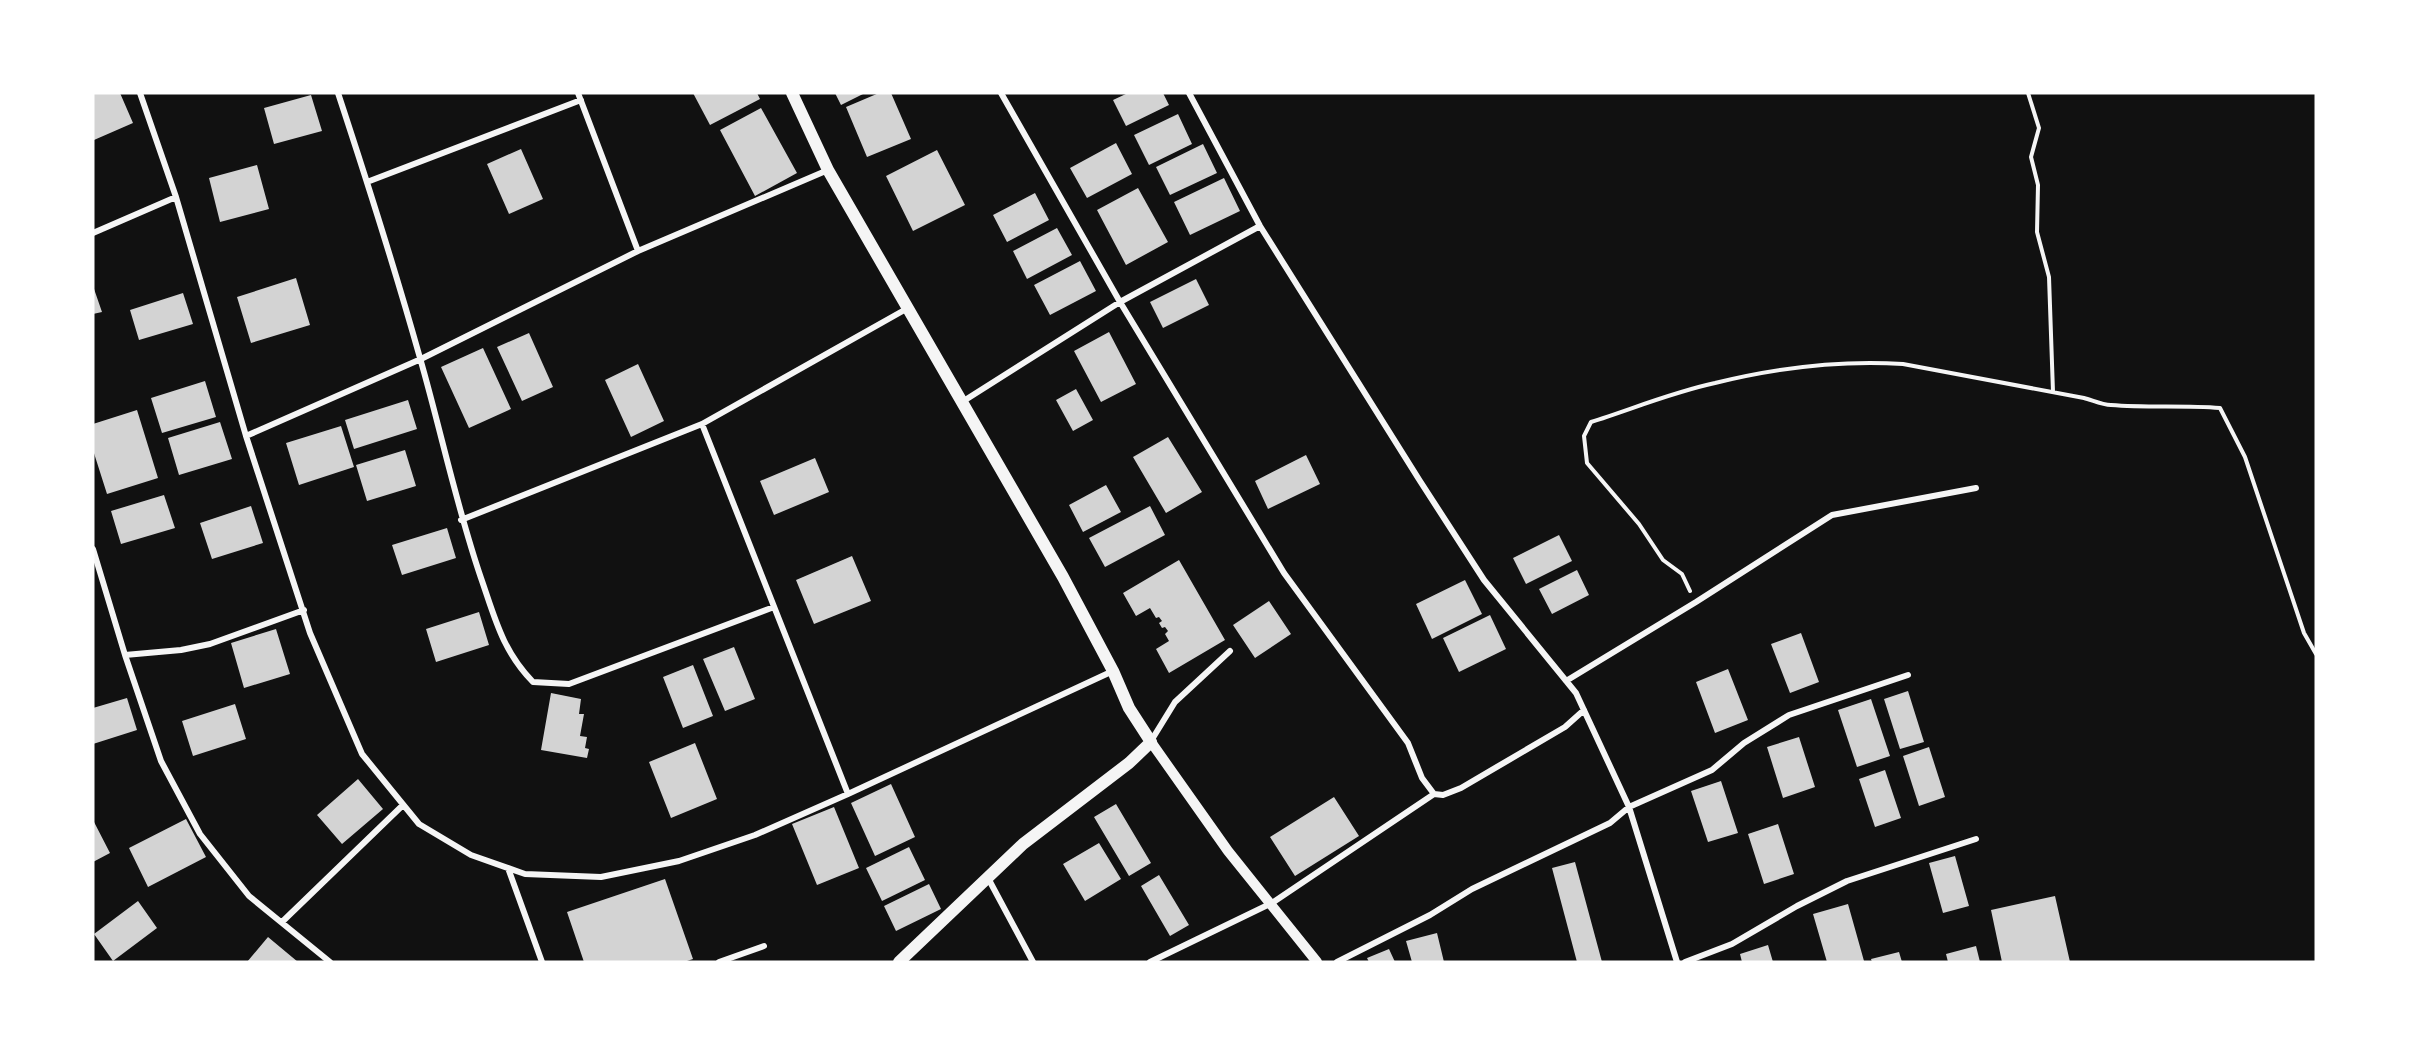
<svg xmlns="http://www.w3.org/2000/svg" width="2409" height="1055" font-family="'Alegreya Sans',sans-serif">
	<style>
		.building { fill: #d3d3d3 }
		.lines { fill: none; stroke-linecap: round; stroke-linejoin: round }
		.path { stroke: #f5f5f5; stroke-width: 4 }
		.minor { stroke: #f5f5f5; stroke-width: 6 }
		.tertiary { stroke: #f5f5f5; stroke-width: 10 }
		.secondary { stroke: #f5f5f5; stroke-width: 12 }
	</style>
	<rect width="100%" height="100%" fill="#111"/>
	<path class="building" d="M93 93H120L133 123 94 140Z
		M693 93H757L760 99 710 125Z
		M835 93H865L841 105Z
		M879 93H891L911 139 867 157 846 107Z
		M1128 93H1163L1169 105 1126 126 1113 100Z
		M311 95 322 131 274 144 264 108Z
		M761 108 797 173 755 196 720 130Z
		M1178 114 1192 144 1149 165 1134 135Z
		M1116 143 1132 174 1087 198 1070 168Z
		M1203 144 1217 173 1170 195 1156 167Z
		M521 149 543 199 509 214 487 164Z
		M937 150 965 205 913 231 886 176Z
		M257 165 269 209 220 222 209 178Z
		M1224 178 1240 211 1190 235 1174 202Z
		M1138 188 1168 242 1126 265 1097 210Z
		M1035 193 1049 220 1007 242 993 215Z
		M1057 228 1072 255 1027 279 1013 251Z
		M1080 261 1096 291 1050 315 1034 285Z
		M296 278 310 325 251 343 237 297Z
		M1196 279 1209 305 1163 328 1150 302Z
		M93 286 102 312 93 314Z
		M183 293 193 324 139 340 130 310Z
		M1109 332 1136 384 1101 402 1074 351Z
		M529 333 553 387 522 401 497 347Z
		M483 348 511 409 469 428 441 367Z
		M638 364 664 421 631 437 605 380Z
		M205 381 216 417 162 433 151 398Z
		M1076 389 1093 420 1073 431 1056 400Z
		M408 400 417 429 354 449 345 420Z
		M137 410 158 478 107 494 93 450V424Z
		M220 422 232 459 179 475 168 438Z
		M341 426 354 467 299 485 286 443Z
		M1168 437 1202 492 1166 513 1133 457Z
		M405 450 416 486 367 501 356 465Z
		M1306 455 1320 484 1268 509 1255 481Z
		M815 458 829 492 774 515 760 481Z
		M1106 485 1121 512 1083 532 1069 505Z
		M164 495 175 528 121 544 111 511Z
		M251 506 263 543 212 559 200 523Z
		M1150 506 1165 535 1105 567 1089 538Z
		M447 528 456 558 402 575 392 545Z
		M1559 535 1572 561 1526 584 1513 558Z
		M852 556 871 601 814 624 796 580Z
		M1179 560 1225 640 1169 673 1156 649 1169 641 1165 634 1168 631 1165 627 1162 628 1159 623 1162 621 1159 617 1156 618 1150 608 1136 616 1123 593Z
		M1577 570 1589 595 1552 614 1539 589Z
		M1465 580 1482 614 1432 639 1416 604Z
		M1269 601 1291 634 1255 658 1233 625Z
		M479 612 489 645 436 662 426 629Z
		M1490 615 1506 649 1459 672 1443 638Z
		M276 629 290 674 244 688 231 643Z
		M1801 633 1819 682 1790 693 1771 644Z
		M734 647 755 699 725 711 703 659Z
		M693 665 713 716 683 728 663 677Z
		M1728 669 1748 720 1715 733 1696 682Z
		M1908 691 1924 742 1900 749 1884 699Z
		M551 693 581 699 579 714H584L580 736 587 737 585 748 589 749 587 758 541 750Z
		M127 698 137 730 93 744V708Z
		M1871 699 1890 756 1857 767 1838 710Z
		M235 704 246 739 193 756 182 721Z
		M1799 737 1815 787 1783 798 1767 747Z
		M695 743 717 799 671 818 649 762Z
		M1929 747 1945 797 1919 806 1903 756Z
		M1885 770 1901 818 1875 827 1859 779Z
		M358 779 383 809 342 844 317 815Z
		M1721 781 1738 833 1708 842 1691 791Z
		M891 784 915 837 875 856 851 803Z
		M1334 797 1359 836 1295 876 1270 837Z
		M1116 804 1151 863 1129 876 1094 817Z
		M834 807 859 868 817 885 792 824Z
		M186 819 206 857 148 887 129 848Z
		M93 820 110 853 93 862Z
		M1778 824 1794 874 1764 884 1748 834Z
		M1099 843 1121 879 1085 901 1063 864Z
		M909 847 925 880 882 901 866 868Z
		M1955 856 1969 906 1943 913 1929 863Z
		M1575 862 1602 962H1577L1552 868Z
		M1159 875 1189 925 1170 936 1141 886Z
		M665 879 693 959 684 962H584L567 912Z
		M929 884 941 909 896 931 884 906Z
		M2055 896 2070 962H2002L1991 910Z
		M138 901 157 928 113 961 94 934Z
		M1848 904 1864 961 1827 962 1813 914Z
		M1437 933 1444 962H1412L1406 941Z
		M268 937 298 962H247Z
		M1768 945 1773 962H1742L1740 954Z
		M1976 946 1980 962H1948L1946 954Z
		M1389 949 1395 962H1369L1367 958Z
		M1899 952 1902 962H1872L1871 959Z"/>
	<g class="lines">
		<path class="path" d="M2028 93 2039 128 2031 157 2038 185 2037 232 2049 277 2053 392
			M1690 591 1682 574 1663 560 1639 524 1587 463 1584 436 1591 422C1632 409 1673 392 1715 383 1776 368 1840 360 1903 364L2084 398C2092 400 2102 405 2111 405 2148 408 2184 405 2220 408L2245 457 2304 633 2316 654"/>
		<path class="minor" d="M338 93C367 181 395 269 420 358 441 431 456 505 481 578 495 618 502 650 533 682L569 684 774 607
			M578 93 638 251
			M1001 93 1120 302 1284 573 1408 743 1422 778 1434 794 1443 795 1461 788 1565 727 1584 710
			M1189 93 1260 226 1420 481 1484 580 1576 693 1629 807 1677 962
			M367 182 581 100
			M176 197 246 436 310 633 362 754 419 824 471 855 525 874 601 877 679 861 755 835 848 794 1113 671
			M93 233 176 197 140 93
			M962 402 1120 302 1260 226
			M702 424 848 794
			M246 436 421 359 638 251 828 170
			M461 520 702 424 908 308
			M93 549 125 655 161 761 200 834 249 896 330 962
			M125 655 181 650 210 644 304 610
			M1566 681 1696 602 1832 515 1976 488
			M1151 741 1175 702 1230 651
			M508 868 542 962
			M988 878 1033 962
			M282 922 403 805
			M719 962 764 946
			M1150 962 1272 903 1434 794
			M1337 962 1430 915 1472 889 1610 823 1629 807 1712 770 1744 743 1789 715 1908 675
			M1685 962 1732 944 1797 906 1847 881 1976 839"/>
		<path class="tertiary" d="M1151 742 1228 851 1317 962"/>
		<path class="secondary" d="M792 93 828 170 1063 577 1113 671 1129 708 1151 742 1129 763 1023 844 899 962"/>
	</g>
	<rect width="2409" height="1055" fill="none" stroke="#ffffff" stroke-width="189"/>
</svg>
